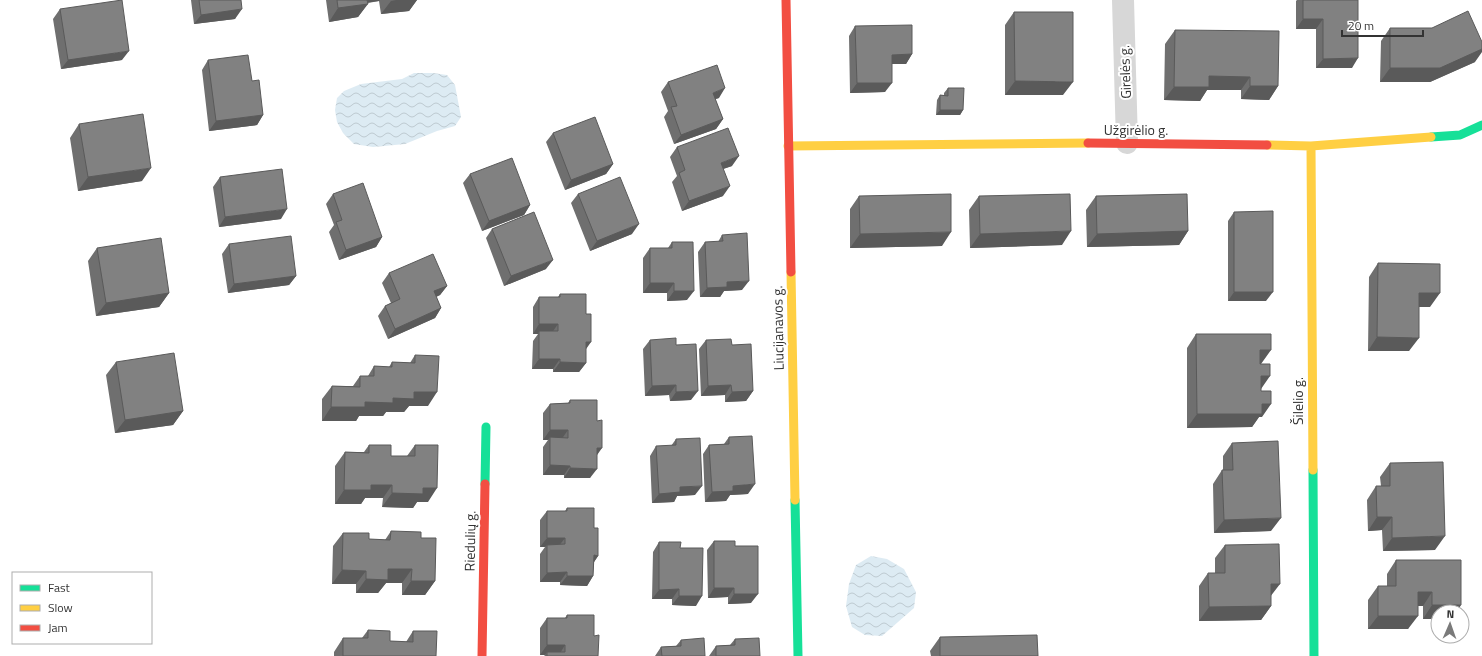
<svg xmlns="http://www.w3.org/2000/svg" width="1482" height="656" font-family="'Titillium Web',sans-serif">
	<style>
		.water { fill: url(#water-waves) }
		.lines { fill: none; stroke-linecap: round; stroke-linejoin: round }
		.street { stroke: #d7d7d7; stroke-width: 22 }
		.fast { stroke: #16e098; stroke-width: 9 }
		.slow { stroke: #ffcf43; stroke-width: 9 }
		.jam { stroke: #f24e42; stroke-width: 9 }
		.wall { fill: #6f6f6f }
		.shaded-wall { fill: #5a5a5a }
		.building { fill: #818181; stroke: #5a5a5a }
		.labels { text-anchor: middle; stroke-width: 4; stroke-linejoin: round; paint-order: stroke }
		.street-label { font-size: 14px; fill: #333; stroke: #fff }
	</style>
	<defs>
		<pattern id="water-waves" width="16" height="10" patternUnits="userSpaceOnUse"><rect width="16" height="10" fill="#ddebf3"/><path d="M0 5q4-4 8 0t8 0" fill="none" stroke="#becad1"/></pattern>
	</defs>
	<rect width="100%" height="100%" fill="#fff"/>
	<path class="water" d="M414 73H433L447 75 455 85 461 117 455 126 437 131 405 144 373 147 354 144 343 133 337 122 335 110 337 98 344 91 361 84 402 79Z
		M871 556 887 559 904 569 916 592 914 608 882 636 865 635 852 627 846 606 849 584 856 565Z"/>
	<g class="lines">
		<path class="street" d="M1123 0 1127 143"/>
		<path class="fast" d="M1431 137 1460 135 1482 125
			M1313 470 1314 656
			M485 484 486 427
			M795 500 798 656"/>
		<path class="slow" d="M1267 145 1311 146 1431 137
			M788 146 1088 143
			M1311 146 1313 470
			M791 272 795 500"/>
		<path class="jam" d="M786 0 791 272
			M1088 143 1267 145
			M482 656 485 484"/>
	</g>
	<path class="wall" d="M191 0H241L235 19 194 24Z
		M326 0H417L409 11 381 14 379 1 368 3 358 17 329 22Z
		M1297 0H1358L1352 68H1316V29H1296V1Z
		M60 9 122 60 61 69 53 19Z
		M1014 12 1063 95H1005V25Z
		M855 26 912 54 906 64H892L885 92 850 93 849 36Z
		M1390 28 1475 62 1430 82H1380L1381 41Z
		M1175 30 1278 86 1269 100 1241 99V90H1207L1200 101 1164 100 1165 44Z
		M208 60 252 81 263 115 257 125 209 131 202 70Z
		M668 82 719 98 715 99 723 119 716 129 674 144 664 117 668 111 661 92Z
		M948 88 963 110 960 115H936L937 100 940 95H944V93Z
		M79 124 142 181 78 191 70 138Z
		M553 133 613 164 606 174 565 190 546 142Z
		M677 147 732 166 723 169V196L682 211 672 182 677 176 670 157Z
		M470 174 530 205 524 215 482 231 463 183Z
		M220 177 281 219 219 227 213 187Z
		M333 194 382 237 376 247 339 260 329 232 334 225 326 204Z
		M578 194 632 234 590 251 571 203Z
		M859 196 942 246 850 248V209Z
		M979 196 1062 245 970 248 969 210Z
		M1096 196 1188 231 1179 245 1087 247 1086 210Z
		M1234 212 1266 301H1228V221Z
		M492 229 546 269 504 286 486 238Z
		M722 235 742 290 724 291 720 297H700L698 252 705 242H718Z
		M672 242 687 300 667 301V293H643V258L650 248H668Z
		M229 244 296 276 289 285 228 293 222 254Z
		M97 248 169 293 159 307 96 316 88 261Z
		M1378 263 1430 307H1419L1409 351H1368L1369 277Z
		M389 273 447 286 440 295 436 297 441 308 435 318 388 339 378 316 385 306 391 303 382 283Z
		M560 294 586 349V363L579 372H553V369H532L533 341 538 334H533V307L539 297H558Z
		M1196 334 1261 364H1260L1262 417H1259L1252 427 1187 428V348Z
		M650 340 691 400 670 401 669 395 645 396 643 349Z
		M706 340 732 345 753 391 746 401 725 402V395L701 396 699 349Z
		M415 355 428 406H409L404 412H386L383 416H359L356 421H322V399L332 386H353L360 376H368L374 366 389 367 392 362 410 363Z
		M116 362 183 411 173 425 115 433 106 375Z
		M570 400 597 455 590 478H564V475H543V447L548 440H543V413L550 404 568 403Z
		M729 437 748 494 730 495 726 501 705 502 703 454 709 445 724 444Z
		M676 439 695 495 677 496 674 502 652 503 650 456 656 446H671Z
		M1232 443 1271 531 1214 533 1213 484 1222 470H1223V456Z
		M369 445 391 456H407L415 445 428 502H417L413 508 382 507 383 498H365L361 504H335V466L345 452H364Z
		M1390 463 1435 550 1383 551 1382 530 1368 531 1367 500 1376 486H1381L1380 477Z
		M567 508 594 528 598 556 594 562 593 576 587 586 560 585V582H540V554L545 547H540V520L547 511H565Z
		M391 531 421 538 435 581 425 595H402V583H386L378 593H356V584H332L333 546 343 533 369 539 385 540Z
		M714 541 735 546 751 603 728 604V597L708 598 707 550Z
		M659 542 680 548 696 606 672 605V599H652L653 552Z
		M1225 545 1271 597V606L1261 620 1199 621V586L1208 573H1215V558Z
		M1396 560H1461L1438 612V619H1423V606H1418L1408 629H1368V600L1378 586H1387V574Z
		M567 615 594 636 598 656H544L545 655H540V628L547 618H565Z
		M368 630 390 641 406 642 413 631 436 656H334V652L343 638H362Z
		M940 637 1038 656H931L930 651Z
		M735 639 760 656H709L716 646 730 645Z
		M681 640 705 656H655L661 647 676 646Z"/>
	<path class="shaded-wall" d="M360 0H380L379 1 356 4Z
		M396 0H417L409 11 381 14 391 1Z
		M368 4 358 17 329 22 338 8Z
		M242 9 235 19 194 24 201 15Z
		M1303 19H1323L1316 29H1296Z
		M1482 49V52L1475 62 1430 82H1380L1390 68Z
		M129 51 122 60 61 69 68 60Z
		M912 54 906 64H885L892 55Z
		M1358 58 1352 68H1316L1323 59Z
		M1209 76 1250 77 1241 90H1207L1200 101 1164 100 1174 87Z
		M1015 81 1073 82 1063 95H1005Z
		M857 83H892L885 92 850 93Z
		M1250 86H1278L1269 100 1241 99Z
		M725 88 719 98 706 102 713 93Z
		M940 110H963L960 115H936Z
		M263 115 257 125 209 131 216 121Z
		M723 119 716 129 674 144 681 135Z
		M739 156 732 166 714 172 721 163Z
		M613 164 606 174 565 190 571 180Z
		M151 168 142 181 78 191 88 177Z
		M730 186 723 196 682 211 689 201Z
		M530 205 524 215 482 231 489 221Z
		M287 209 281 219 219 227 225 217Z
		M639 224 632 234 590 251 597 241Z
		M1071 231 1062 245 970 248 980 234Z
		M1188 231 1179 245 1087 247 1097 234Z
		M951 232 942 246 850 248 860 234Z
		M382 237 376 247 339 260 346 250Z
		M553 260 546 269 504 286 511 276Z
		M296 276 289 285 228 293 234 284Z
		M749 281 742 290 724 291 720 297H700L707 288 727 282Z
		M650 283H674L667 293H643Z
		M447 286 440 295 427 301 434 291Z
		M674 291H694L687 300 667 301Z
		M1234 292H1273L1266 301H1228Z
		M169 293 159 307 96 316 106 303Z
		M1419 293H1440L1430 307H1410Z
		M441 308 435 318 388 339 395 329Z
		M539 324H558L551 334 539 331 538 334H533Z
		M1377 337 1419 338 1409 351H1368Z
		M586 342H591L584 352Z
		M1260 350H1271L1261 364H1251Z
		M539 359H560L553 369H532Z
		M560 362 586 363 579 372H553Z
		M1261 376H1270L1261 389Z
		M676 385 669 395 645 396 652 386Z
		M731 385 725 395 701 396 708 386Z
		M698 391 691 400 670 401 676 392Z
		M753 391 746 401 725 402 732 392Z
		M414 392H437L428 406H409L404 412H386L383 416H359L356 421H322L331 407 365 402Z
		M1262 404H1271L1262 417H1259L1252 427 1187 428 1197 414Z
		M183 411 173 425 115 433 125 420Z
		M550 430H568L561 440 550 437 548 440H543Z
		M597 448H602L595 458Z
		M550 465 570 466 564 475H543Z
		M570 468 597 469 590 478H564Z
		M755 484 748 494 730 495 726 501 705 502 712 492 733 486Z
		M371 485H392L383 498H365L361 504H335L344 490Z
		M702 486 695 495 677 496 674 502 652 503 659 494 680 487Z
		M423 488H437L428 502H417L413 508 382 507 392 493Z
		M1377 517H1392L1382 530 1368 531Z
		M1281 518 1271 531 1214 533 1224 520Z
		M1445 536 1435 550 1383 551 1392 538Z
		M547 538H565L558 547 547 545 545 547H540Z
		M594 555 598 556 592 565Z
		M388 569H412L402 583H386L378 593H356L366 579Z
		M342 570 366 571 356 584H332Z
		M567 572 560 582H540L547 573Z
		M567 576H593L587 586 560 585Z
		M411 581H435L425 595H402Z
		M1271 584H1280L1270 597Z
		M714 588H734L728 597 708 598Z
		M679 589 672 599H652L659 590Z
		M1418 592H1432L1423 606H1408Z
		M734 594H758L751 603 728 604Z
		M679 596H702L696 606 672 605Z
		M1432 605H1461L1457 612H1438V619H1423Z
		M1271 606 1261 620 1199 621 1209 607Z
		M1378 616H1418L1408 629H1368Z
		M547 645H565L559 655 547 652 545 655H540Z"/>
	<path class="building" d="M122 0 129 51 68 60 60 9Z
		M199 0H241L242 9 201 15Z
		M337 0H367L368 4 338 8Z
		M1303 0H1358V58L1323 59V19H1303Z
		M1468 11 1482 42V49L1440 68H1390V28H1432Z
		M1014 12H1073V82L1015 81Z
		M912 25V54L892 55V83H857L855 26Z
		M1175 30 1279 31 1278 86H1250V77L1209 76V87H1174Z
		M248 55 252 81 259 80 263 115 216 121 208 60Z
		M717 65 725 88 713 93 723 119 681 135 671 107 677 106 668 82Z
		M948 88H964L963 110H940V95L948 96Z
		M143 114 151 168 88 177 79 124Z
		M595 117 613 164 571 180 553 133Z
		M728 128 739 156 721 163 730 186 689 201 679 173 685 170 677 147Z
		M512 158 530 205 489 221 470 174Z
		M282 169 287 209 225 217 220 177Z
		M620 177 639 224 597 241 578 194Z
		M363 183 382 237 346 250 336 222 342 220 333 194Z
		M951 194V232L860 234 859 196Z
		M1070 194 1071 231 980 234 979 196Z
		M1187 194 1188 231 1097 234 1096 196Z
		M1273 211V292H1234V212Z
		M534 212 553 260 511 276 492 229Z
		M747 233 749 281 727 282V287L707 288 705 242 723 241 722 235Z
		M291 236 296 276 234 284 229 244Z
		M161 238 169 293 106 303 97 248Z
		M672 242H693L694 291H674V283H650V248H672Z
		M433 254 447 286 434 291 441 308 395 329 385 306 400 299 389 273Z
		M1378 263 1440 264V293H1419V338L1377 337Z
		M560 294H586V314H591V342H586V363L560 362V359H539V331H558V324H539V297H560Z
		M1196 334H1271V350H1260V364H1270V376H1261V391H1271V404H1262V414H1197Z
		M676 338V345L696 344 698 391 676 392V385L652 386 650 340Z
		M731 339 732 345 751 344 753 391 732 392 731 385 708 386 706 340Z
		M174 353 183 411 125 420 116 362Z
		M415 355 439 356 437 392H414V399L393 398V403L365 402V407H331L332 386 360 387V376H374V366L392 367V362L415 363Z
		M570 400H597V421L602 420V448H597V469L570 468V466L550 465V437L568 438V430H550V404L570 403Z
		M752 436 755 484 733 486V491L712 492 709 445 729 444V437Z
		M700 438 702 486 680 487V492L659 494 656 446 676 445V439Z
		M1278 441 1281 518 1224 520 1222 470H1233L1232 443Z
		M369 445H391V456H415V445H438L437 488H423V494L392 493V485H371V490H344L345 452 369 453Z
		M1443 462 1445 536 1392 538V517H1377L1376 486H1390V463Z
		M567 508H594V528H598V556L594 555 593 576H567V572L547 573V545L565 544V538H547V511H567Z
		M391 531 421 532V538H436L435 581H411L412 569H388V580L366 579V571L342 570 343 533H369V539L390 540Z
		M714 541H735V546H758V594H734V588H714Z
		M659 542H681L680 548H703L702 596H679V589L659 590Z
		M1279 544 1280 584H1271V606L1209 607 1208 573H1225V545Z
		M1396 560H1461V605H1432V592H1418V616H1378V586H1396Z
		M567 615H594V636L599 635 598 656H547V652H565V645H547V618H567Z
		M368 630 390 631V641L413 642V631H437L436 656H343V638H368Z
		M1037 635 1038 656H940V637Z
		M704 638 705 656H662L661 647 681 646V640Z
		M759 638 760 656H716V646L735 645V639Z"/>
	<g class="labels">
		<g class="street-label">
			<text transform="translate(1125 72) rotate(-92)" y="5">Girelės g.</text>
			<text x="1136" y="135">Užgirėlio g.</text>
			<text transform="translate(778 328) rotate(-91)" y="5">Liucijanavos g.</text>
			<text transform="translate(1298 401) rotate(-90)" y="5">Šilelio g.</text>
			<text transform="translate(470 541) rotate(-89)" y="5">Riedulių g.</text>
		</g>
	</g>
	<rect x="12" y="572" width="140" height="72" fill="#ffffff" stroke="#adadad"/>
	<rect x="20" y="585" width="20" height="6" fill="#16e098" stroke="#adadad"/>
	<text x="48" y="592" font-size="12" fill="#333333">Fast</text>
	<rect x="20" y="605" width="20" height="6" fill="#ffcf43" stroke="#adadad"/>
	<text x="48" y="612" font-size="12" fill="#333333">Slow</text>
	<rect x="20" y="625" width="20" height="6" fill="#f24e42" stroke="#adadad"/>
	<text x="48" y="632" font-size="12" fill="#333333">Jam</text>
	<g transform="translate(1450 624) rotate(2)"><circle r="19" fill="#ffffff" stroke="#adadad"/>
	<path d="M0-3L7 15L0 10L-7 15Z" fill="#7a7a7a"/>
	<text y="-6" font-size="11" font-weight="bold" text-anchor="middle" fill="#333333">N</text>
	</g>
	<path d="M1342 30v6h81v-6" fill="none" stroke="#333333" stroke-width="2"/>
	<text x="1348" y="30" font-size="12" fill="#333333" stroke="#ffffff" stroke-width="3" paint-order="stroke">20 m</text>
</svg>
